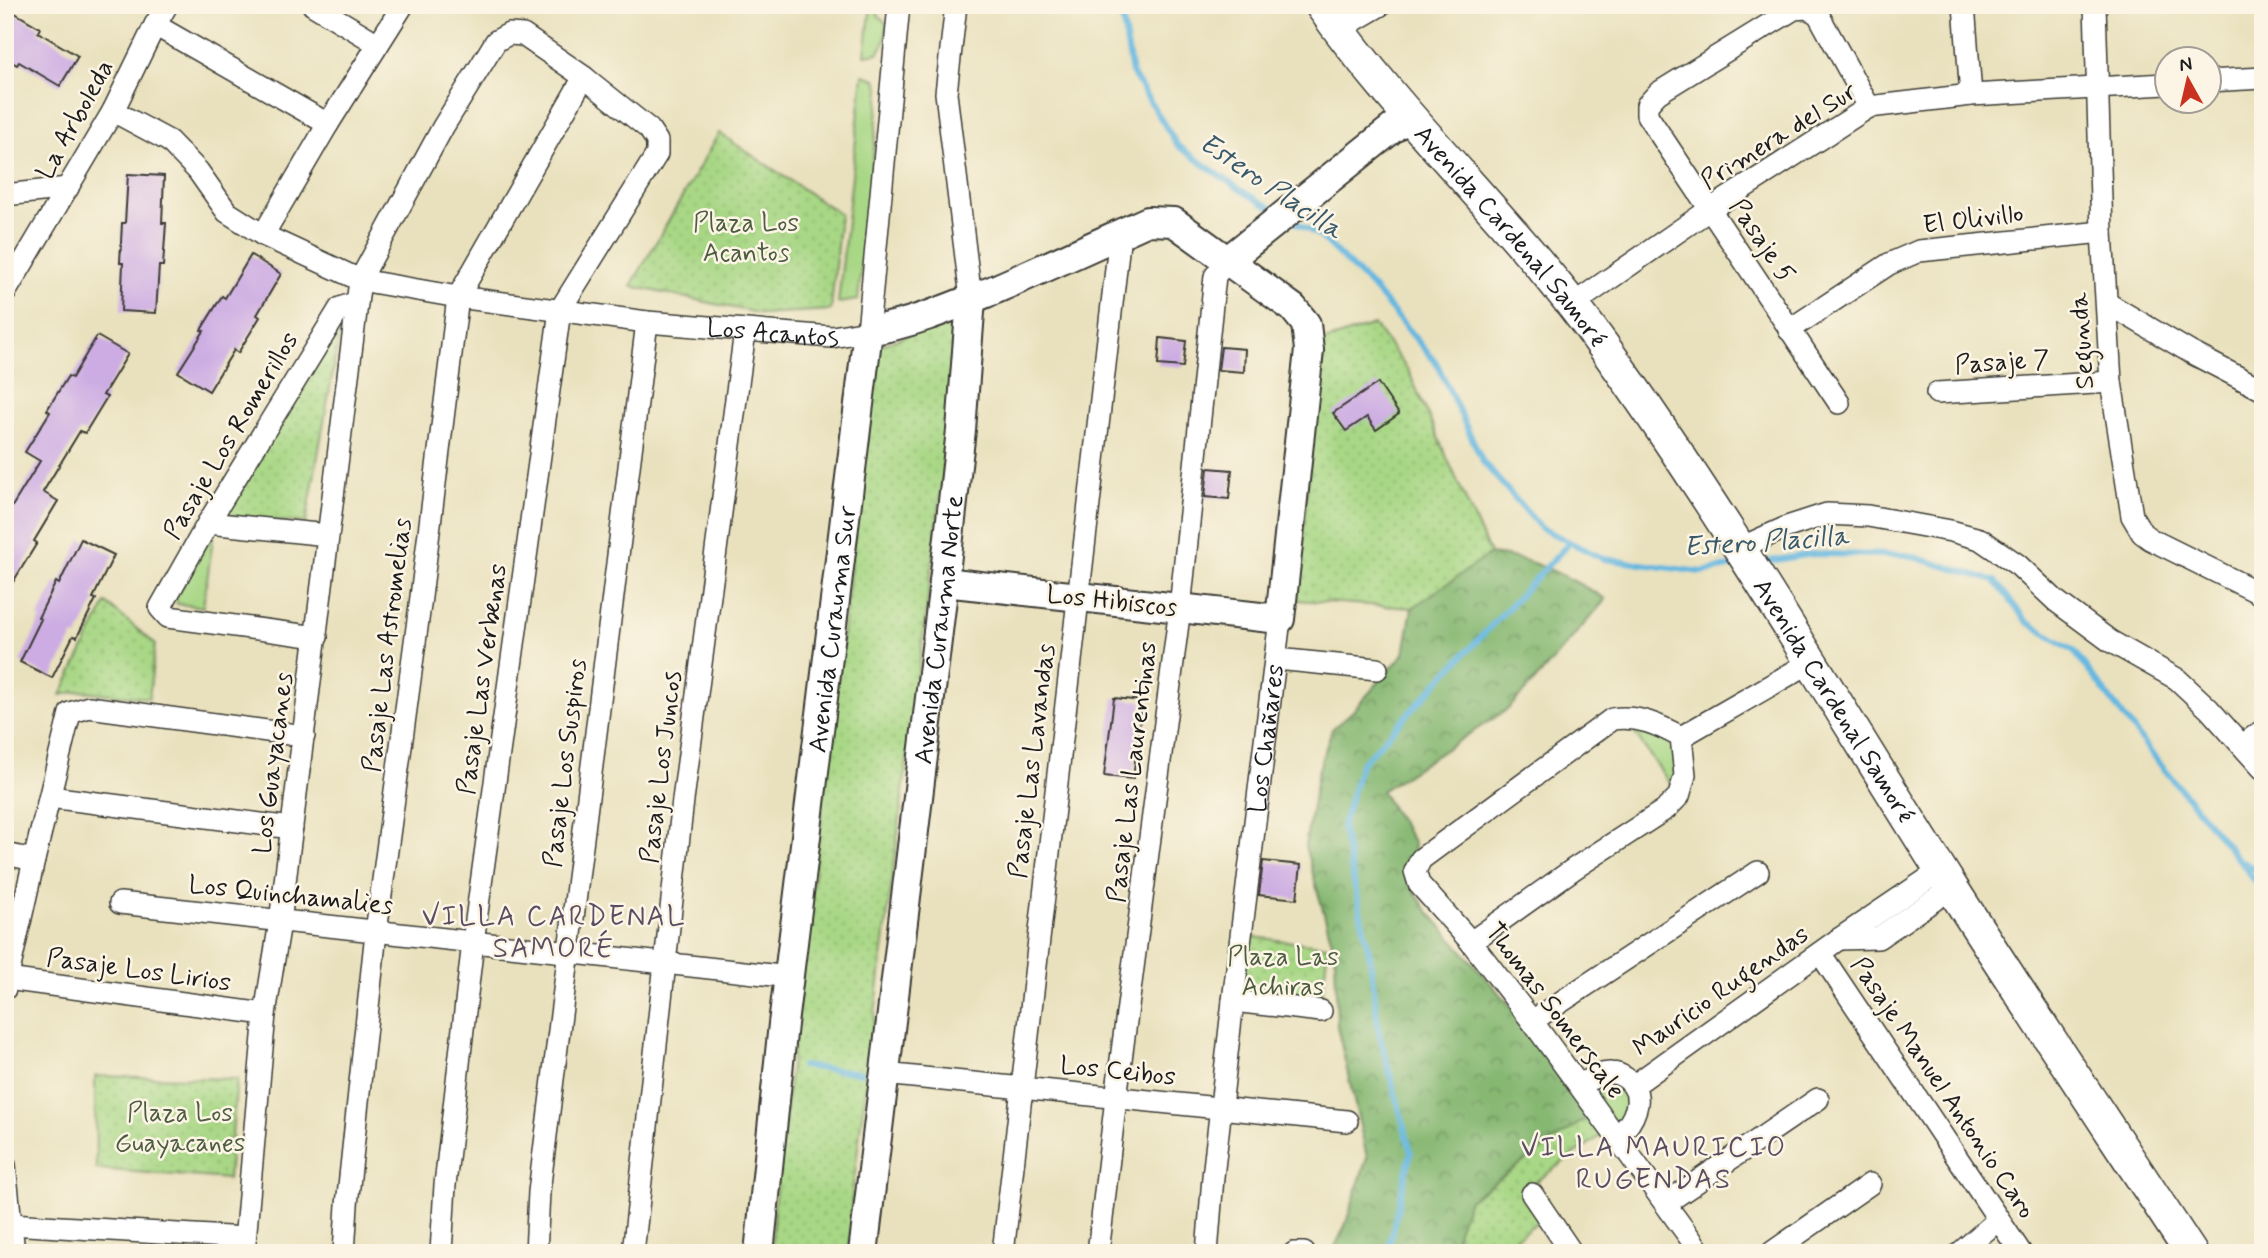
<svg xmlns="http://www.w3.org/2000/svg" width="2268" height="1258" font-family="Mynerve,sans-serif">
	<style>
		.grass { fill: #a8d785; stroke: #627a50; stroke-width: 2 }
		.forest { fill: url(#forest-crowns); stroke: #516a47; stroke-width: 2 }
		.park { fill: url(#park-dots); stroke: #627a50; stroke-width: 2 }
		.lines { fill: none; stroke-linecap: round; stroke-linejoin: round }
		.stream { stroke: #65b7e0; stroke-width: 6 }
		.building { fill: #ccace3 }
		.minor-casing { stroke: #3b3a34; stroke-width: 24 }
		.tertiary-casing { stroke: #3b3a34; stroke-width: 32 }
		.secondary-casing { stroke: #3b3a34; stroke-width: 35 }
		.minor { stroke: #fff; stroke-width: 21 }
		.tertiary { stroke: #fff; stroke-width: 28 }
		.secondary { stroke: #fff; stroke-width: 32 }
		.labels { text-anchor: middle; stroke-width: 5; stroke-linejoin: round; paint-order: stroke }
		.street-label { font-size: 26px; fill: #1c1c1c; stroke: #fcf5e5 }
		.park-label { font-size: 26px; fill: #4d5d41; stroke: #fcf5e5 }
		.water-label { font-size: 28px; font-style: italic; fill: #395a6a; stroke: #fcf5e5 }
		.neighbourhood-label { font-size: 28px; letter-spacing: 2px; fill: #5a4e62; stroke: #fcf5e5 }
	</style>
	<defs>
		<pattern id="forest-crowns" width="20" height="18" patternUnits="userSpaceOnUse" patternTransform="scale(1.75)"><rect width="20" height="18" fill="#86b872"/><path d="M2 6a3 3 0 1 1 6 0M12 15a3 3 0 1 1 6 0" fill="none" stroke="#6d955d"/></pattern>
		<pattern id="park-dots" width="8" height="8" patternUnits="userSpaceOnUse" patternTransform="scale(1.75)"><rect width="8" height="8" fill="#a8d785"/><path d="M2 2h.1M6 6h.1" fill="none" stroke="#90b872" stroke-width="1.8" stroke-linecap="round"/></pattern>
	</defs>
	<rect width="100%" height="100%" fill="#fcf5e5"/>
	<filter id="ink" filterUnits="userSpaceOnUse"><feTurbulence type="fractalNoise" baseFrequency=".0143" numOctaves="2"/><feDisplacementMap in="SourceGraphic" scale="14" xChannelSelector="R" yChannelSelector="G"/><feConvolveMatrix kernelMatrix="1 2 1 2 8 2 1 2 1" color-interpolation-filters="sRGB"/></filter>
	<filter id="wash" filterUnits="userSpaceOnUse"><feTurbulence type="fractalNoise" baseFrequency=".00686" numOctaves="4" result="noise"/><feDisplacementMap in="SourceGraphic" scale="28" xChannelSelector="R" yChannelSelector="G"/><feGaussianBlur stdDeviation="1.57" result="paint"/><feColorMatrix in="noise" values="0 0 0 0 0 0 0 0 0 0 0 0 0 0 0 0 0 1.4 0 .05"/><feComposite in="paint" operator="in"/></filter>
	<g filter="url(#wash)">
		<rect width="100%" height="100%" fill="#e9e1bd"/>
		<path class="grass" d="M871 5H880L878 15 887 24 885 42 878 53 865 55Z
			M863 75 876 79 880 90 858 300 838 303Z
			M214 532 203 607 177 604 176 597Z
			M1628 724 1675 740V791Z
			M1599 1075 1633 1086 1617 1137 1580 1085Z"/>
		<path class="forest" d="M1490 554C1532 557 1570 578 1606 599L1533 683 1508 709 1381 791 1414 843 1411 872 1414 890 1426 909 1526 1024 1590 1116 1469 1200 1450 1253H1332L1345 1226 1367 1157 1337 1026 1335 953 1305 846 1318 772 1332 729 1352 712 1404 654 1412 608Z"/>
		<path class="park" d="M719 133 840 214 831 310 762 314 631 286Z
			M342 320 306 523 224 517Z
			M935 322 950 324 953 348 943 478 853 1187 849 1253H771L775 1198 877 350 881 345 911 334Z
			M1374 325 1408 370 1490 554 1412 608 1296 600 1322 342Z
			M106 603 155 644 149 698 79 691 61 695Z
			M1245 936 1328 946 1321 1006 1238 996Z
			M95 1076 237 1079 228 1179 96 1169Z
			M1590 1116 1603 1134 1521 1192 1540 1220 1496 1253H1450L1469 1200Z"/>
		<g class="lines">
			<path class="stream" d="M1120 5 1132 73 1178 146 1239 189 1278 212
				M1290 219 1321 237 1373 288 1437 364 1483 462 1541 528 1604 559 1701 572 1741 565
				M1759 563 1811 554 1907 555 1995 581 2027 622 2073 650 2152 754 2238 859 2263 874
				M2242 863 2263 893
				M802 1066 862 1073
				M1387 1253 1411 1152 1379 1033 1370 957 1342 826 1361 764 1570 542"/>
		</g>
		<g id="blocks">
			<path class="building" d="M5 7 40 28 38 32 78 56 60 86 19 62 17 65 5 58Z
				M128 174 164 176 162 223H166L163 266H159L156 313 121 311 123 263H120L122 223H125Z
				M251 255 281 274 257 315 260 317 238 353 234 350 209 391 178 372 204 331 201 330 222 296 225 298Z
				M97 336 128 354 103 395 107 397 85 433 80 431 43 492 58 501 34 541 37 543 5 595V518L40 461 25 452 50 412 47 410 68 376 72 378Z
				M1160 338 1186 341 1183 367 1158 365Z
				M1221 347 1245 349 1244 372 1218 370Z
				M1378 383 1399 414 1376 430 1367 417 1346 431 1333 413Z
				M1208 468 1232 470 1229 499 1205 497Z
				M81 539 114 555 93 598 96 599 77 637 73 636 52 678 20 662 41 619 38 618 56 582 59 584Z
				M1114 698 1142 701 1133 779 1104 776Z
				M1263 861 1301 865 1297 899 1259 895Z"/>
		</g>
	</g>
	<g filter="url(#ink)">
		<use href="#blocks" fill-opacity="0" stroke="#3b3a34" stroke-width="2"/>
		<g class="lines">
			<g class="minor-casing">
				<g id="minor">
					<path d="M313 5 378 44"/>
					<path d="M956 5 946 93 971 299"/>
					<path d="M1964 5 1971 95"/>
					<path d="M2095 5 2102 232 2111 382 2132 516 2142 533 2150 539 2263 595"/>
					<path d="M155 25 328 124"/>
					<path d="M1338 30 1381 5"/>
					<path d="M2208 81 2263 78"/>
					<path id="s1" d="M113 111 169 141 198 171 227 212 263 235 360 280 458 297 647 322 832 337 868 331 899 5"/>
					<path d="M5 195 68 188"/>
					<path d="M263 235 328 124 403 5"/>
					<path d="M5 293 113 111 155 25 167 5"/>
					<path d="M2107 303 2190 352 2263 390"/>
					<path d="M1572 305 1709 210 1869 107 1971 95 2166 84"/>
					<path d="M1789 330 1889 264 1919 251 2102 232"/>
					<path d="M1937 393 2111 382"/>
					<path d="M1839 403 1647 115V105L1658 93 1794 9 1807 8 1818 14 1869 107"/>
					<path d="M208 523 328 535"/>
					<path d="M1740 548 1787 527 1827 514 1868 516 1951 531 1980 539 2018 565 2056 601 2110 641 2177 679 2209 709 2263 769"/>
					<path d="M317 637 168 617 160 608 208 523 340 308 357 302"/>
					<path d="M1277 659 1377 669"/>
					<path d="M1681 737C1659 725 1638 715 1612 719L1421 859 1415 871 1419 884 1471 942 1532 1021 1701 1253"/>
					<path d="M1681 737 1811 662"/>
					<path d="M2243 745 2263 730"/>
					<path d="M50 797 292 828"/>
					<path d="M5 854 34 860"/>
					<path d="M120 903 790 977"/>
					<path d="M1839 939 1878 938 1952 888"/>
					<path d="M1471 942 1575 868 1666 809 1679 796 1685 775 1681 737"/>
					<path d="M1820 953 2021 1253"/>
					<path d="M7 979 265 1014"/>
					<path d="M5 989 34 860 70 713 89 707 304 736"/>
					<path d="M1233 1001 1321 1011"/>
					<path d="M1532 1021 1758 872"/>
					<path d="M884 1074 1347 1121"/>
					<path d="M1580 1085C1590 1080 1600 1072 1611 1073 1616 1073 1623 1076 1627 1079 1648 1096 1633 1123 1617 1137"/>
					<path d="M1633 1086 1839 939 1941 870"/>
					<path d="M5 1165 14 1253"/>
					<path d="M1532 1194 1572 1253"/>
					<path d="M1666 1203 1818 1099"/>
					<path d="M10 1224 245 1238"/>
					<path d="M244 1253 265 1014 280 922 360 280 443 127 496 41 509 34 523 35 584 77 649 129 657 141V154L560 310 473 942 445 1185 441 1253"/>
					<path d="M344 1253 347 1205 376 932 420 605 458 297 584 77"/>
					<path d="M536 1253 539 1192 647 322"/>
					<path d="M633 1253 683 800 745 331"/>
					<path d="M1003 1253 1120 234"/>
					<path d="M1098 1253 1116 1098 1180 608 1215 276 1228 260"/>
					<path id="s2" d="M1207 1253 1213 1177 1233 1001 1280 619"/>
					<path d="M1294 1253H1304"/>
					<path d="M1771 1253 1870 1184"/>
					<path d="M1960 1253 1999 1219"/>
				</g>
			</g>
			<g class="tertiary-casing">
				<g id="tertiary">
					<path d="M1228 260 1408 116"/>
					<path id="s3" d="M759 1253 783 1024 868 331C913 324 954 306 996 289 1047 267 1097 244 1148 221L1174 222 1293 308 1306 324 1309 350 1280 619 944 582"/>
					<path id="s4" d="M863 1253 944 582 961 430 971 299"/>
				</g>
			</g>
			<g class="secondary-casing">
				<g id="secondary">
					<path id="s5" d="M1321 5C1406 126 1518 226 1604 347 1729 521 1837 707 1952 888 2030 1010 2111 1131 2191 1253"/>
				</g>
			</g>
			<use href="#minor" class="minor"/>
			<use href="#tertiary" class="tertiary"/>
			<use href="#secondary" class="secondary"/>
		</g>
	</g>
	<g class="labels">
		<g class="street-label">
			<text transform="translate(74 119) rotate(-61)" y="9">La Arboleda</text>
			<text transform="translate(1778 135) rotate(-32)" y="9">Primera del Sur</text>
			<text transform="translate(1973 218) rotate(-7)" y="9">El Olivillo</text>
			<text dy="9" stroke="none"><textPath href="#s5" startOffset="299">Avenida Cardenal Samoré</textPath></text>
			<text transform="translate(1763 240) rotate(56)" y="9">Pasaje 5</text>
			<text dy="9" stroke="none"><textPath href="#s1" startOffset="721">Los Acantos</textPath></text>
			<text transform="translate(2081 341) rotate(-94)" y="9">Segunda</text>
			<text transform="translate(2002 361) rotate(-4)" y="9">Pasaje 7</text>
			<text transform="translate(230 435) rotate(-59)" y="9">Pasaje Los Romerillos</text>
			<text transform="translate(1112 600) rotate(6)" y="9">Los Hibiscos</text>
			<text dy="9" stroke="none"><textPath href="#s3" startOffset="628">Avenida Curauma Sur</textPath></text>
			<text dy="9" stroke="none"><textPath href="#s4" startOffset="628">Avenida Curauma Norte</textPath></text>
			<text transform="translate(386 645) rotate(-83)" y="9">Pasaje Las Astromelias</text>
			<text transform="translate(481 679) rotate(-82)" y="9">Pasaje Las Verbenas</text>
			<text dy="9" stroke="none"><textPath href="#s5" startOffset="866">Avenida Cardenal Samoré</textPath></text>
			<text dy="9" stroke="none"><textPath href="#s2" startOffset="518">Los Chañares</textPath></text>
			<text transform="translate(1031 761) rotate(-83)" y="9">Pasaje Las Lavandas</text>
			<text transform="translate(272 763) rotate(-83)" y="9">Los Guayacanes</text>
			<text transform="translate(564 763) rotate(-83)" y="9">Pasaje Los Suspiros</text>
			<text transform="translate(660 767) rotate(-83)" y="9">Pasaje Los Juncos</text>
			<text transform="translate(1131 772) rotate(-83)" y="9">Pasaje Las Laurentinas</text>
			<text transform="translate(291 894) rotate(6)" y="9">Los Quinchamalies</text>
			<text transform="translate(139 969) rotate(8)" y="9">Pasaje Los Lirios</text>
			<text transform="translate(1720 990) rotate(-35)" y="9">Mauricio Rugendas</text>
			<text transform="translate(1556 1010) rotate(53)" y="9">Thomas Somerscale</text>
			<text transform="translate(1118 1070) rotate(6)" y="9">Los Ceibos</text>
			<text transform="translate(1944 1087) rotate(56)" y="9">Pasaje Manuel Antonio Caro</text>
		</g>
		<g class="park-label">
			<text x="746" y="231">Plaza Los<tspan x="746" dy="30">Acantos</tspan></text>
			<text x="1283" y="965">Plaza Las<tspan x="1283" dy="30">Achiras</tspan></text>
			<text x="180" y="1121">Plaza Los<tspan x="180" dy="30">Guayacanes</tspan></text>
		</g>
		<g class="water-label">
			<text transform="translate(1272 185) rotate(34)" y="10">Estero Placilla</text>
			<text transform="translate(1766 540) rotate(-4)" y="10">Estero Placilla</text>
		</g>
		<g class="neighbourhood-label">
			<text x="554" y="925">VILLA CARDENAL<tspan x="554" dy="32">SAMORÉ</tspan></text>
			<text x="1654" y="1156">VILLA MAURICIO<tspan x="1654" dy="32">RUGENDAS</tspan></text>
		</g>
	</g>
	<rect width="2268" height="1258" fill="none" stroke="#fcf5e5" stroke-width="28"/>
	<g transform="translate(2188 80) rotate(352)"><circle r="33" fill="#fcf5e5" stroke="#a29e95" stroke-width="2"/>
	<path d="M0-5L12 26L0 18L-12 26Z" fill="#c8321e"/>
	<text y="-10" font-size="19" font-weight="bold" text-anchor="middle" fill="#1c1c1c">N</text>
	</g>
</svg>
